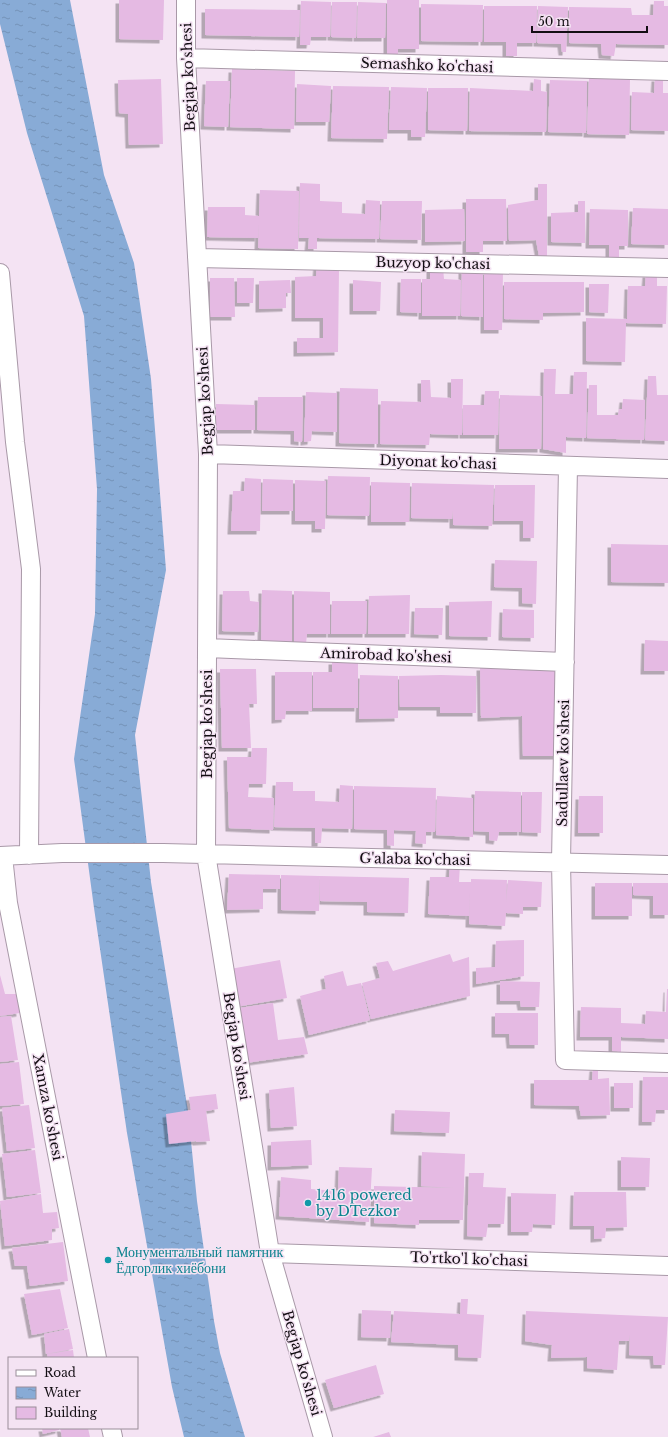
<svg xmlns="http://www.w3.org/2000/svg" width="668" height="1437" font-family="'Libre Baskerville',serif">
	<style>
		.water { fill: url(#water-ripples) }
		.building { fill: #e5bae3; filter: url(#shadow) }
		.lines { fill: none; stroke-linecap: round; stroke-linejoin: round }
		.minor-casing { stroke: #a999a8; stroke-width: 20 }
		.minor { stroke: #fff; stroke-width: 18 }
		.culture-dot { fill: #0f9aa8; stroke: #f4e3f3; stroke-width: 1.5 }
		.labels { text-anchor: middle; stroke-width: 3; stroke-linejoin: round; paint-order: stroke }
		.street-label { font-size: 14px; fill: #130e13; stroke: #f4e3f3 }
		.culture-label { font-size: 14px; fill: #0d838f; stroke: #f4e3f3; text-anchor: start }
	</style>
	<defs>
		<pattern id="water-ripples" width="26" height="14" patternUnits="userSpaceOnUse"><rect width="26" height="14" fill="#88abd6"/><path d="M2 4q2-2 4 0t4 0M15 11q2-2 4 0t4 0" fill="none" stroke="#7492b7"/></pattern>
		<filter id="shadow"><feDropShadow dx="-3.5" dy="3.5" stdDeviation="0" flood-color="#0004"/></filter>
	</defs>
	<rect width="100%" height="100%" fill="#f4e3f3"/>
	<path class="water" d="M0 0H70L104 175 134 263 151 379 166 570 135 735 151 882 188 1111 197 1201 214 1321 220 1353 245 1437H184L172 1387 127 1133 94 908 74 759 95 614 97 489 84 316 27 133 0 24Z"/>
	<path class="building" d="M119 0H164L163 40 119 39Z
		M387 0H419V49H398V54H387Z
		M301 1 331 2 330 37H311L310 45H300Z
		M654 1H664V6H668V45L616 44 614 56 602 55 601 44 569 43V7L631 8 632 15H653Z
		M332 2H357L356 38 331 37Z
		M358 2 386 3 385 38H357Z
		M421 4 483 5 482 42 421 41Z
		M484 6H537L536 43H517V56H506V42H484Z
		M538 6 568 7 566 52H562L561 44 537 43Z
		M205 9 300 10 299 37 205 35Z
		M232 69 295 71 294 129 230 127Z
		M589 78 630 79 629 135 587 134Z
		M655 78H663V93H668V131L631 130 632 92 654 93Z
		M161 79 163 144 129 145 128 114 119 113 118 80Z
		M534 79 541 80V91L547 92 546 132 469 131 470 88 533 91Z
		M550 80 587 81 586 133 548 132Z
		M206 81H230L228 127 204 126Z
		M297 84 331 86 329 122H296Z
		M333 86 389 87 387 139 331 138Z
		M391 87 427 88 425 137H411V130H389Z
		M428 88H468L467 131 428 130Z
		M300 183 320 184V201L342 202V213L365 214 366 200 380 201 379 239 317 238V249H308L309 238H299Z
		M538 184H547V257L539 256 536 240 509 241 508 205 538 200Z
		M260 190 299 191 298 249 258 248 259 224 258 238 207 237 208 207H245V215L259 216Z
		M466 199H506L507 241H483V252H466Z
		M382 201H422L421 240 380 239Z
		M578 201H585V243L551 242V213L578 212Z
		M633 208 668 209V245L631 244Z
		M464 209 465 241 425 242V210Z
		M590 209 628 210V246H619V257H609V245H589Z
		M317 263 339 269 338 352 297 353V338H323V318H295V277L316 276Z
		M430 268H443L444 279 461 280 460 316H422V279H430Z
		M462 270 483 271V317L461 316Z
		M484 271H503L502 330H484Z
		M646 274H657V286H667L666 324 626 323 625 362 586 361V318L627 319 628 286H645Z
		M210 278H234L235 317H210Z
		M237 278H254L253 303H237Z
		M401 279H421V313L400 312Z
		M290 280 291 293H286V308L259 309V281Z
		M353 280 381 282 380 311H353Z
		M504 282H584V312L543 313V320L504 319Z
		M589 284H609L608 313 589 312Z
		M544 369H556L555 394H573L574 372H587L586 438 566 437V453L543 449Z
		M648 376H656L657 395H668V441L645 440Z
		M451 379H463L462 435 430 434 429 445 380 444 381 401 421 402V380H430L431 397 451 398Z
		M589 385H597V415H618L619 409H622L623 399 645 400 644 440 587 438Z
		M340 388 378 389V444L339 443Z
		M485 391H499L498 435H463V405H484Z
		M306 392 337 393V432L312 431 311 441 304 442Z
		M500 395 542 396 541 449H499Z
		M258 397H303L302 442 294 441V431L257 430Z
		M216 404 255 405V430H216Z
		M328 476 370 477 369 516 327 515Z
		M245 478 261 479 260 531H231L233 491H244Z
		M263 479 293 480V511H262Z
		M295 480 326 481 325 529H315V521H295Z
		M371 482 410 483 409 522H371Z
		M412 483 494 485 492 526 453 525V511L452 519 411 518Z
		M495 485H535L534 538H523V521H494Z
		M611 544 668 545V583L611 582Z
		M495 560 537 561 536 604 522 603V588L494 587Z
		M262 590 292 591V644L261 643Z
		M223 591H249L250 601 259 602 258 632 222 631Z
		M294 591 330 592V634H307L306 644H294Z
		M410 595 409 634H368L369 596Z
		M332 601H367L366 634H331Z
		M492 601 491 637 449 636V602Z
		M415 608H443L442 635 414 634Z
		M503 609 534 610V638L502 637Z
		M645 640 668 641V671H644Z
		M332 661H358V708H313V672H332Z
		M555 664 557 756H523L522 716 481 718 480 667Z
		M220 669H256L257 704H249L251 748H222Z
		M275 672H312V711H286L285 719 275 720Z
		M360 675 398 676V718L359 719Z
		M441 675 476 676V713H440V707H400L399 676Z
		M252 748H267L266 784H249L248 797 274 798 273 830 229 828 227 757H251Z
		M276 782H293V791H315V801L339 802 340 785 353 786 352 829 322 828 321 843H315V828L274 827Z
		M354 786 436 788 435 832H426V844L415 843 416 831 394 830V846L387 845V830L354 829Z
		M475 791 521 792V832H499L497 841 489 840V832L474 831Z
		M522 792H542L541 833 522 832Z
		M437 796 473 798V837L436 835Z
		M579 796H603V833H578Z
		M450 864H460L459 882H471V879L507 880 506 902 508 880 542 882 541 907H523V914L506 913 505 926 469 924 470 891 469 916 428 914 430 877H449Z
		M229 874 280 875V889H263V909L227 910Z
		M281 875 320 876 319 911 281 910Z
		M320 876 409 878 408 913 367 912V902L320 901Z
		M595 883H632V916H595Z
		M633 883H668V915H653V896L633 895Z
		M524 940V976L476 984V968L495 967 496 941Z
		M450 954 453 962 469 957 470 996 371 1019 362 983 380 978 376 963 388 961 393 971Z
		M280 960 287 998 236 1007 230 969Z
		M343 971 347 986 361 983 370 1020 309 1035 300 996 326 989 324 976Z
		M0 975 5 994H17L20 1013 0 1016Z
		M500 981 540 982 539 1007H521L520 1001H500Z
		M667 989H668V1039L621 1037V1052L612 1051V1037H580L581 1007 621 1008V1023L645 1024 646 1011 666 1012Z
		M273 1003 278 1040 304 1037 308 1054 246 1063 239 1008Z
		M495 1013H538V1045H510L509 1034H495Z
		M11 1016 18 1060 0 1062V1017Z
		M19 1062 24 1104 0 1106V1064Z
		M593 1068H598V1079L609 1078 610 1115 581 1116 579 1106 534 1105V1080H592Z
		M643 1077H668V1110H656L655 1122H642Z
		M614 1083H633V1108H614Z
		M294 1087 297 1126 271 1128 269 1090Z
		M216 1094 218 1109 206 1111 210 1141 196 1142V1141L169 1144 166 1114 191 1110 189 1097Z
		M29 1105 35 1148 7 1151 2 1108Z
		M395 1110 450 1112 449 1133 394 1131Z
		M311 1140 312 1165 271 1167V1142Z
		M35 1150 41 1193 7 1197 2 1154Z
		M422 1152 465 1154 463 1220H419V1225L374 1223V1186L453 1188 421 1186Z
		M621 1157 650 1158 649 1187H621Z
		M339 1167 372 1168 369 1222 279 1216 281 1177 311 1180V1189L338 1191Z
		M469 1173H484L483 1187 506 1188 504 1224H488L486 1237 467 1236Z
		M574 1192H626L627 1227 606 1228 605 1238 594 1239V1226H573Z
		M511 1193 556 1194 555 1225 533 1224 532 1232H511Z
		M41 1194 43 1213 57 1212 59 1228 52 1229V1240L5 1246 0 1201Z
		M63 1242 68 1281 30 1286 27 1266H15L12 1248Z
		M60 1289 68 1328 32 1335 24 1294Z
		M461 1299H468L467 1314 484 1315 481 1358 458 1357V1345L391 1342 394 1311 460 1314Z
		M362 1310 391 1311 390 1338 361 1337Z
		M526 1311 668 1317 665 1365H654L653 1356 629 1355 630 1335 629 1341H619L617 1370 587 1368V1357L551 1358 552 1345 525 1341Z
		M69 1329 73 1349 46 1354 44 1334Z
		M73 1350 74 1358H48L47 1354Z
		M376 1365 384 1394 334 1408 325 1380Z
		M42 1428H59V1430L43 1434Z
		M60 1428H88L90 1437H62Z
		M389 1432 391 1437H373Z"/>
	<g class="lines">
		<g class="minor-casing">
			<path id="minor" d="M186 0V58L208 454 206 854 270 1253 323 1437
				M186 58 668 71
				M197 258 668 268
				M0 273 15 442 31 569 29 855
				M208 454 668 469
				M568 466 561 862 565 1060 668 1063
				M207 648 565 662
				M0 856 62 853H163L668 865
				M3 856 8 903 97 1358
				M270 1253 668 1266
				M111 1428 113 1437"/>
		</g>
		<use href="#minor" class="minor"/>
	</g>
	<g class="culture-dot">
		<circle cx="308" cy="1203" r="4"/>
		<circle cx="108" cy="1260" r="4"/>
	</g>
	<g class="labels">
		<g class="street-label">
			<text transform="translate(427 65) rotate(2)" y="5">Semashko ko'chasi</text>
			<text transform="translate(188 77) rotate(-92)" y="5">Begjap ko'shesi</text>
			<text transform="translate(433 263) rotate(1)" y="5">Buzyop ko'chasi</text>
			<text transform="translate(205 401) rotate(-93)" y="5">Begjap ko'shesi</text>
			<text transform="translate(438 462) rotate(2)" y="5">Diyonat ko'chasi</text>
			<text transform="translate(386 655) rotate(2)" y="5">Amirobad ko'shesi</text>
			<text transform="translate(207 724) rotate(-90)" y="5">Begjap ko'shesi</text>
			<text transform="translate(563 763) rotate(-89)" y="5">Sadullaev ko'shesi</text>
			<text transform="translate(415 859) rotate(1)" y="5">G'alaba ko'chasi</text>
			<text transform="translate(237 1046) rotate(81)" y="5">Begjap ko'shesi</text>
			<text transform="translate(48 1107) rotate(79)" y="5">Xamza ko'shesi</text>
			<text transform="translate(469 1259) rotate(2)" y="5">To'rtko'l ko'chasi</text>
			<text transform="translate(302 1363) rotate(74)" y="5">Begjap ko'shesi</text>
		</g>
		<g class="culture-label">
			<text x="316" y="1200">1416 powered<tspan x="316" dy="16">by DTezkor</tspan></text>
			<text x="116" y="1257">Монументальный памятник<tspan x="116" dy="16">Ёдгорлик хиёбони</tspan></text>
		</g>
	</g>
	<rect x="8" y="1357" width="130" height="72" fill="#f4e3f3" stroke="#9a8e99"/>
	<rect x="16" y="1370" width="20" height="6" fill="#ffffff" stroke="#9a8e99"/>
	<text x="44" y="1377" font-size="12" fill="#130e13">Road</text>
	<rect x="16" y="1387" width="20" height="12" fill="url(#water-ripples)" stroke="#9a8e99"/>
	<text x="44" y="1397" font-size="12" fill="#130e13">Water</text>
	<rect x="16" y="1407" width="20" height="12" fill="#e5bae3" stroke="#9a8e99"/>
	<text x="44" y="1417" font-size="12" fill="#130e13">Building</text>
	<path d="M532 26v6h115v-6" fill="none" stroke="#130e13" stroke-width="2"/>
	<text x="538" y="26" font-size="12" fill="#130e13" stroke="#f4e3f3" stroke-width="3" paint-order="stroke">50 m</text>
</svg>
